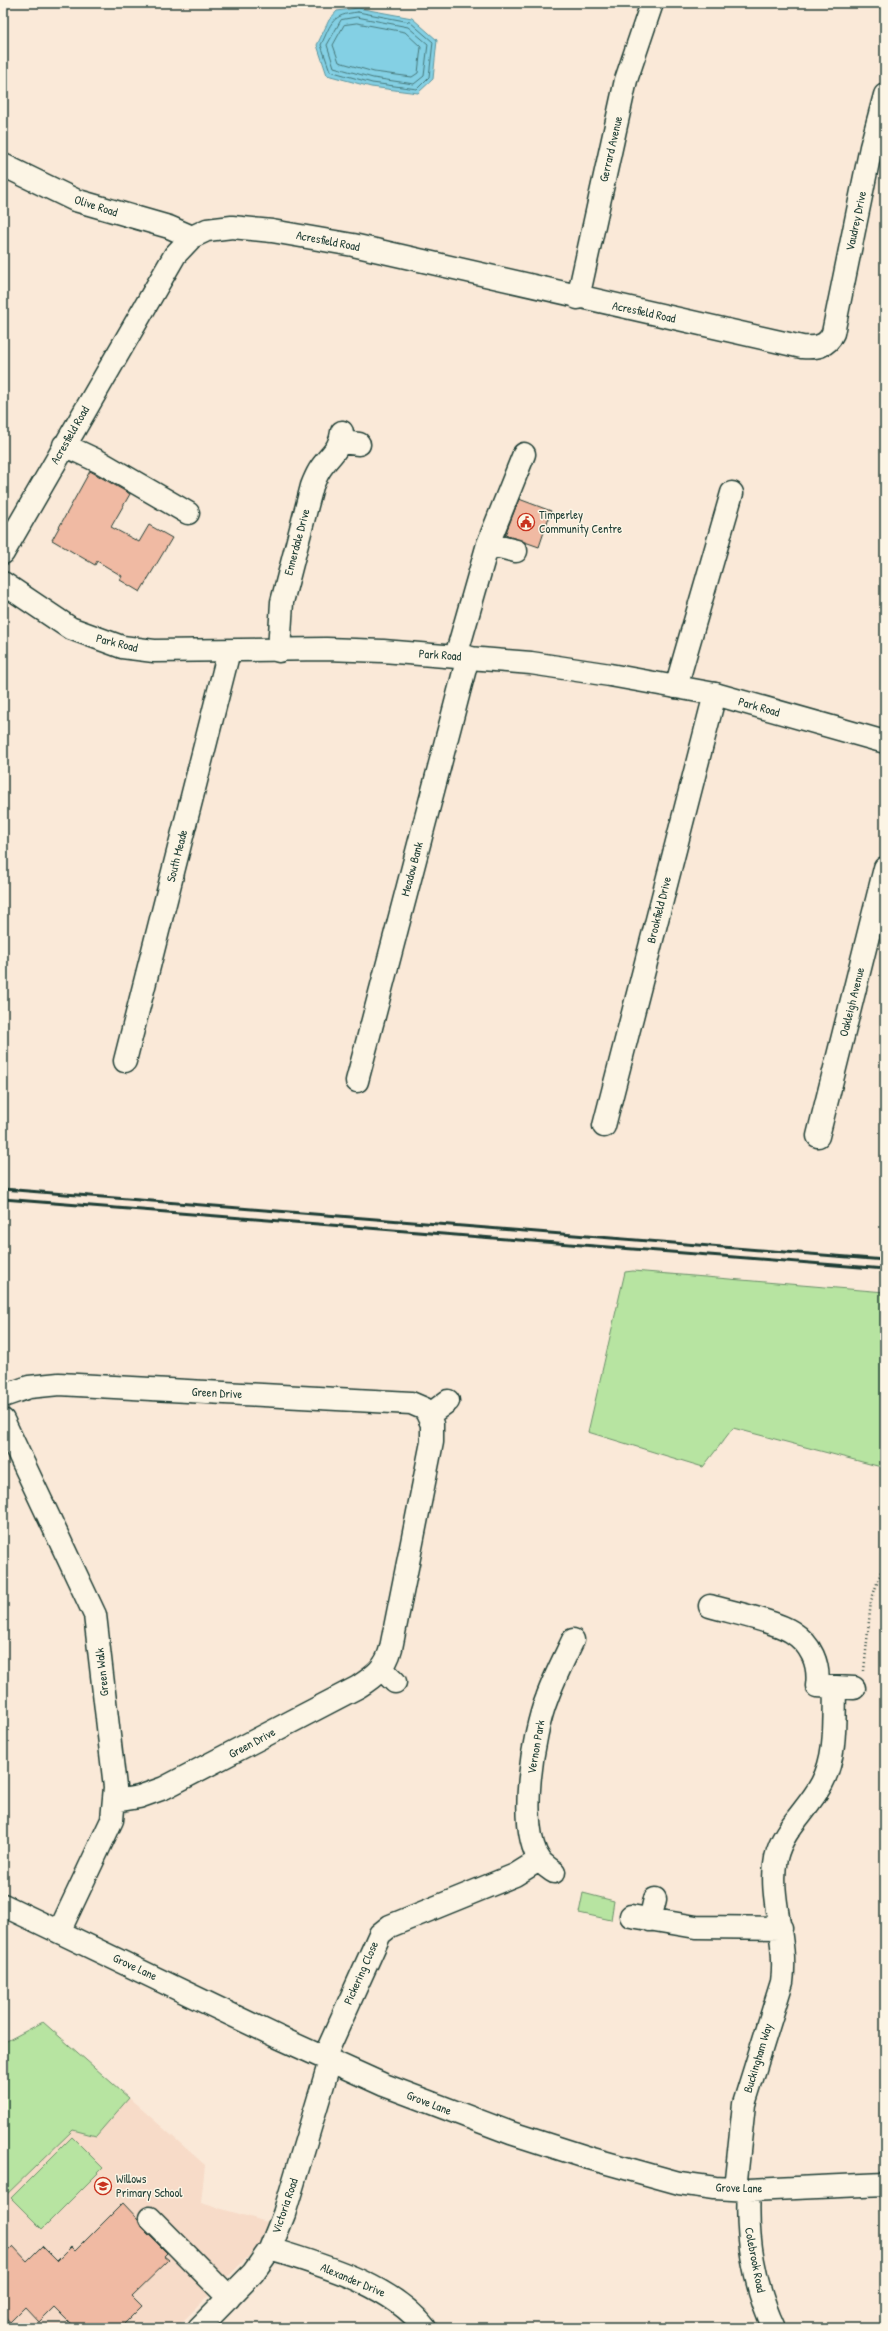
<svg xmlns="http://www.w3.org/2000/svg" width="888" height="2331" font-family="'Patrick Hand',sans-serif">
	<style>
		.built { fill: #f7dbc8 }
		.green { fill: #b7e4a1; stroke: #6b906a }
		.water { fill: #84d0e4; stroke: #5c959e }
		.lines { fill: none; stroke-linecap: round; stroke-linejoin: round }
		.shore { stroke: #47787a; stroke-width: 1 }
		.building { fill: #f0baa3; stroke: #1f3d34 }
		.minor-casing { stroke: #1f3d34; stroke-width: 25 }
		.major-casing { stroke: #1f3d34; stroke-width: 25 }
		.path { stroke: #1f3d34; stroke-width: 2.5; stroke-dasharray: 1 3; stroke-linecap: butt }
		.minor { stroke: #fcf5e5; stroke-width: 22 }
		.major { stroke: #fcf5e5; stroke-width: 22 }
		.rail { stroke: #1f3d34; stroke-width: 3 }
		.labels { text-anchor: middle; stroke-width: 3; stroke-linejoin: round; paint-order: stroke }
		.street-label { font-size: 12px; fill: #1f3d34; stroke: #fcf5e5 }
		.poi-label { font-size: 12px; fill: #1f3d34; stroke: #fcf5e5; text-anchor: start }
	</style>
	<rect width="100%" height="100%" fill="#fae9d8"/>
	<filter id="ink" filterUnits="userSpaceOnUse"><feTurbulence type="fractalNoise" baseFrequency=".025" numOctaves="2"/><feDisplacementMap in="SourceGraphic" scale="8" xChannelSelector="R" yChannelSelector="G"/><feConvolveMatrix kernelMatrix="1 2 1 2 8 2 1 2 1" color-interpolation-filters="sRGB"/></filter>
	<g filter="url(#ink)">
		<path class="built" d="M43 2022 205 2165 201 2203 267 2222 258 2247 176 2328H3V2043Z"/>
		<path class="green" d="M633 1271 885 1292V1468L733 1428 703 1467 588 1432 625 1272Z
			M583 1893 614 1901 611 1920 579 1913Z
			M43 2022 129 2098 96 2136 73 2130 3 2198V2043Z
			M72 2137 103 2168 42 2229 11 2198Z"/>
		<path class="water" d="M358 8 412 18 437 40 433 79 418 93 371 87 327 75 317 45 329 20 337 11Z"/>
		<g class="lines">
			<path class="shore" d="M358 12 410 22 433 42 429 77 417 89 372 83 330 71 321 45C332 22 331 15 358 12Z
				M357 17 408 27 428 44 424 76 414 84 373 78 334 67 327 45 341 20Z
				M357 23 405 32 421 47 418 73 412 77 374 72 339 62 333 45 344 25Z"/>
		</g>
		<path class="building" d="M90 471 130 494 111 527 139 542 149 525 172 538 140 592 120 580 122 576 97 561 95 565 52 540Z
			M519 499 551 511 539 547 505 535Z
			M123 2203 138 2219 141 2227 167 2253 164 2256 169 2260 132 2296 142 2306 120 2328H75L54 2307 39 2322 25 2307 10 2322 3 2314V2256L13 2246 27 2261 42 2246 57 2261 71 2247 75 2251Z"/>
		<g class="lines">
			<g class="minor-casing">
				<path id="minor" d="M3 165 75 200 169 227 192 237
					M578 298 626 80 652 3
					M341 442 359 444
					M64 445 100 462 188 513
					M488 544 516 551
					M3 553 175 255 192 237 207 230 232 227 272 231 353 245 802 347C816 348 827 347 833 333L871 147 885 95
					M279 651 282 602 312 486C314 481 316 476 319 471 328 456 340 451 342 432
					M456 656 488 544 524 454
					M676 687 732 493
					M125 1061 229 651
					M357 1081 468 657
					M604 1126 715 694
					M818 1136 885 868
					M3 1396 29 1387 59 1384 411 1403 425 1409 432 1424V1442L391 1648C386 1668 375 1676 358 1687L164 1788 139 1797 115 1801
					M429 1415 448 1401
					M3 1420 95 1615 115 1787 112 1820 59 1932
					M710 1606C730 1612 775 1621 792 1632 811 1644 820 1664 817 1686L854 1688
					M382 1669 395 1682
					M554 1872C549 1868 543 1865 540 1860 517 1828 533 1733 547 1698 554 1678 564 1659 573 1640
					M3 1905 278 2037 384 2085 511 2133 589 2158 679 2183 715 2188 749 2190 885 2184
					M631 1916 696 1927 781 1928
					M650 1920 655 1899
					M324 2058 380 1934 390 1926 515 1875 539 1860
					M735 2189 744 2104 782 1982C788 1939 768 1897 776 1858 783 1828 808 1810 822 1783 837 1755 834 1719 835 1688
					M749 2190C746 2236 754 2286 774 2328
					M150 2218 229 2298
					M270 2249C321 2265 391 2284 425 2328
					M199 2328 253 2273 270 2249 284 2214 330 2061"/>
			</g>
			<g class="major-casing">
				<path id="major" d="M3 583 70 628 122 647 154 651 326 649 383 651 531 663 610 675 715 694 885 742"/>
			</g>
			<path class="path" d="M864 1671 871 1601 885 1560"/>
			<use href="#minor" class="minor"/>
			<use href="#major" class="major"/>
			<path class="rail" d="M3 1189 885 1260
				M3 1199 885 1269"/>
		</g>
	</g>
	<defs>
		<g id="civic-ring" transform="scale(0.9)"><circle r="9.5" fill="#fcf5e5" stroke="#c8321e" stroke-width="1.5"/><path d="M-.6-6.5H3V-4.5H.6V-3L4-1V1h2V6H-6V1h2V-1L-.6-3ZM-1.2 2.5V6h2.4V2.5Z" fill="#c8321e"/></g>
		<g id="school-ring" transform="scale(0.9)"><circle r="9.5" fill="#fcf5e5" stroke="#c8321e" stroke-width="1.5"/><path d="M0-5L7-2L0 1L-7-2ZM-4 1L0 2.5L4 1V4Q0 6-4 4Z" fill="#c8321e"/></g>
	</defs>
	<g fill-rule="evenodd">
		<use href="#civic-ring" x="526" y="522"/>
		<use href="#school-ring" x="103" y="2186"/>
	</g>
	<g class="labels">
		<g class="street-label">
			<text transform="translate(611 149) rotate(-77)" y="4">Gerrard Avenue</text>
			<text transform="translate(96 206) rotate(18)" y="4">Olive Road</text>
			<text transform="translate(856 221) rotate(-78)" y="4">Vaudrey Drive</text>
			<text transform="translate(328 241) rotate(11)" y="4">Acresfield Road</text>
			<text transform="translate(644 312) rotate(12)" y="4">Acresfield Road</text>
			<text transform="translate(70 435) rotate(-60)" y="4">Acresfield Road</text>
			<text transform="translate(297 542) rotate(-75)" y="4">Ennerdale Drive</text>
			<text transform="translate(117 643) rotate(14)" y="4">Park Road</text>
			<text transform="translate(440 655) rotate(4)" y="4">Park Road</text>
			<text transform="translate(759 707) rotate(16)" y="4">Park Road</text>
			<text transform="translate(177 856) rotate(-76)" y="4">South Meade</text>
			<text transform="translate(412 869) rotate(-75)" y="4">Meadow Bank</text>
			<text transform="translate(659 910) rotate(-76)" y="4">Brookfield Drive</text>
			<text transform="translate(852 1002) rotate(-76)" y="4">Oakleigh Avenue</text>
			<text transform="translate(217 1393) rotate(3)" y="4">Green Drive</text>
			<text transform="translate(102 1672) rotate(-96)" y="4">Green Walk</text>
			<text transform="translate(252 1743) rotate(-28)" y="4">Green Drive</text>
			<text transform="translate(536 1747) rotate(-80)" y="4">Vernon Park</text>
			<text transform="translate(135 1967) rotate(25)" y="4">Grove Lane</text>
			<text transform="translate(361 1973) rotate(-66)" y="4">Pickering Close</text>
			<text transform="translate(758 2058) rotate(-73)" y="4">Buckingham Way</text>
			<text transform="translate(429 2103) rotate(21)" y="4">Grove Lane</text>
			<text transform="translate(739 2188) rotate(1)" y="4">Grove Lane</text>
			<text transform="translate(285 2206) rotate(-71)" y="4">Victoria Road</text>
			<text transform="translate(755 2260) rotate(79)" y="4">Colebrook Road</text>
			<text transform="translate(353 2280) rotate(23)" y="4">Alexander Drive</text>
		</g>
		<g class="poi-label">
			<text x="539" y="519">Timperley<tspan x="539" dy="14">Community Centre</tspan></text>
			<text x="116" y="2183">Willows<tspan x="116" dy="14">Primary School</tspan></text>
		</g>
	</g>
	<rect width="888" height="2331" fill="none" stroke="#fcf5e5" stroke-width="16"/>
	<rect x="8" y="8" width="872" height="2315" fill="none" stroke="#1f3d34" stroke-width="1.5" filter="url(#ink)"/>
</svg>
